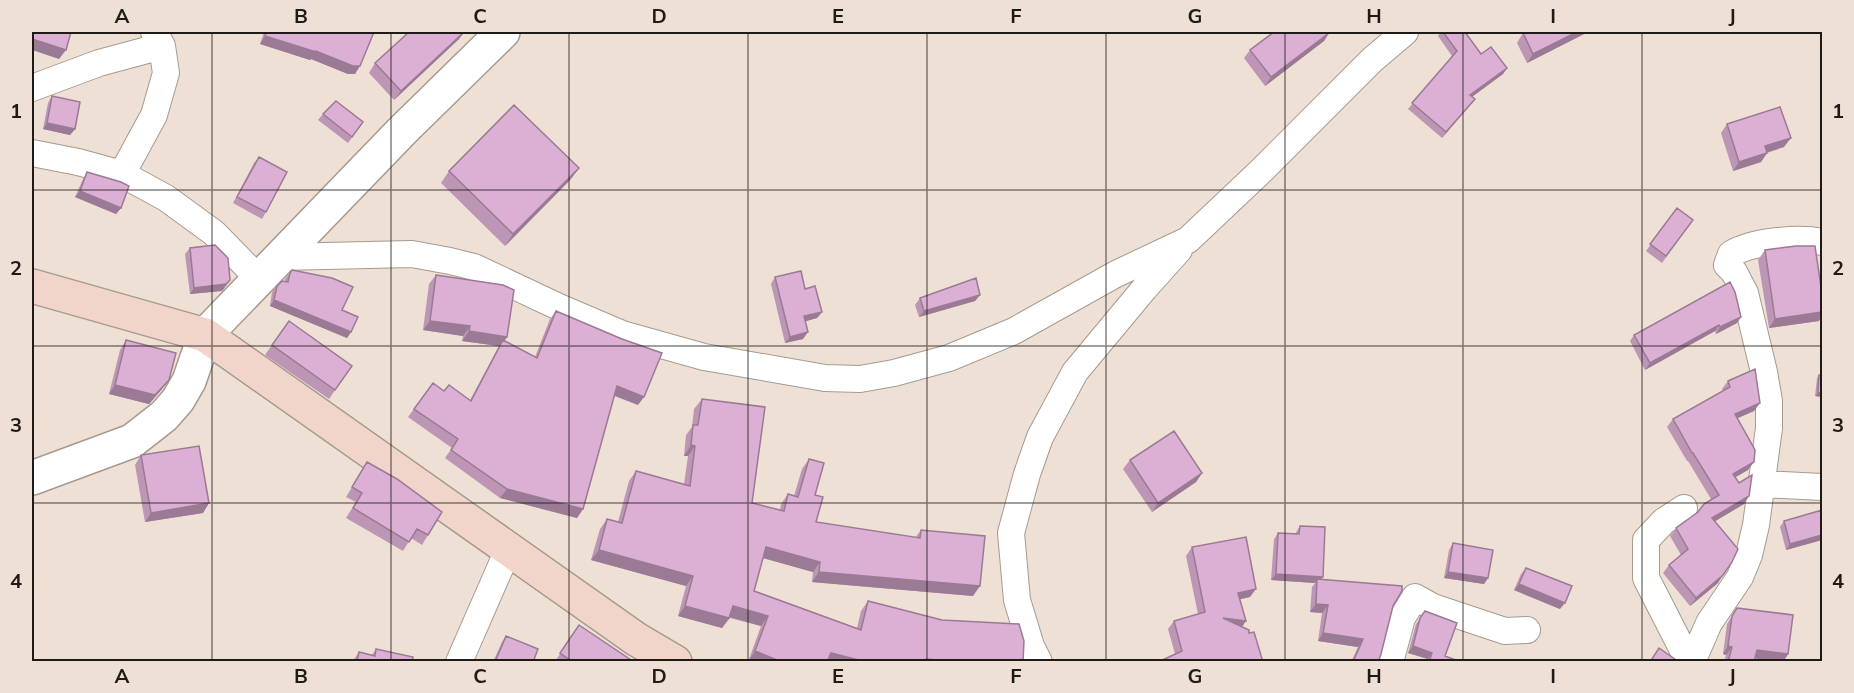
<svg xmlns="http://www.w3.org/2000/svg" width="1854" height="693" font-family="Mulish,sans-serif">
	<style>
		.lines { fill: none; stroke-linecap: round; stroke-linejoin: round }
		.minor-casing { stroke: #a69a8f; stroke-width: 28 }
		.tertiary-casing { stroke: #a69a8f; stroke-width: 36 }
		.secondary-casing { stroke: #a69a8f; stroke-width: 36 }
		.minor { stroke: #fff; stroke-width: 26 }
		.tertiary { stroke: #fff; stroke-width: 33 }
		.secondary { stroke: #f1d5ca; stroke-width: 33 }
		.wall { fill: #bd96b6 }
		.shaded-wall { fill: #9a7a94 }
		.building { fill: #dcafd4; stroke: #9a7a94; stroke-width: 1.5 }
		.grid { fill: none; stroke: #1f1a16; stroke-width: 1.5; stroke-opacity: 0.55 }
		.neatline { fill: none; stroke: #1f1a16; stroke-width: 2 }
		.grid-label { font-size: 20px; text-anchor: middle; font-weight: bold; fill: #1f1a16 }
	</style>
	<rect width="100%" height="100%" fill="#eee0d4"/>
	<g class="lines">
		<g class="minor-casing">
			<path id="minor" d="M32 88 99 63 162 46
				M32 153 78 162 122 174 166 198 214 233 259 279
				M122 174 154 115 166 73 162 46 154 32
				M281 257 412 254 450 261 474 267 561 308 622 334 704 357 825 378 860 379 894 373 949 358 1014 331 1116 274 1188 240 1262 170 1372 60 1405 32
				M1762 484 1822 487
				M1684 508 1664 521 1646 540V578L1689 662
				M459 662 508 550
				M1039 662 1031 646 1017 600 1011 533 1027 474 1040 437 1075 372 1144 289 1179 250
				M1390 662 1402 618 1415 597 1433 607 1505 631 1527 630
				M1692 662 1709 623 1740 577 1749 555 1756 525 1769 428V401L1764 372 1745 293 1734 272 1727 265 1731 254C1753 241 1798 237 1822 242"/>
		</g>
		<g class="tertiary-casing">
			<path id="tertiary" d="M32 478 132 441 164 416 178 400 189 381 205 335 402 131 503 32"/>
		</g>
		<g class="secondary-casing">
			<path id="secondary" d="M32 286 205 335 636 639 675 662"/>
		</g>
		<use href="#minor" class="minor"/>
		<use href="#tertiary" class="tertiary"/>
		<use href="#secondary" class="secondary"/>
	</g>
	<path class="wall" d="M264 32H374L355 74H348L311 59 310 60 260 44Z
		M464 32 459 39 394 100 369 73 375 63Z
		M1329 32V33L1324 41 1265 86 1244 58 1250 50Z
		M1441 32H1465L1481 54 1507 68 1503 74 1472 97 1475 99 1470 105 1442 138 1408 109 1452 56 1438 36Z
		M1523 33 1584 34 1527 63 1517 43Z
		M52 96 75 129 70 135 43 129 48 103Z
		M323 114 363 122 348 143 318 120Z
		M1727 124 1784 147 1767 153 1761 162 1733 171 1721 133Z
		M259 157 266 212 262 219 233 203 254 163Z
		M579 168 570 180 505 246 441 183 449 171Z
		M87 172 121 208 116 214 75 197 83 179Z
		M1677 208 1693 220 1662 263 1646 251Z
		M190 248 230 280 222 291 190 294 185 254Z
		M1765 250 1819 321 1769 328 1758 260Z
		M290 273 342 310 351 332 347 338 270 306 272 292 277 286 285 281V279Z
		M436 275 507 337 504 341 535 357 550 319 556 311 638 405 614 396 583 509 577 518 500 498 445 458 452 448 408 417 433 383 444 391 470 400 499 346 462 341 463 336 423 330 429 284Z
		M775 277 805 289 822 312 817 318 805 321 803 339 785 343 771 284Z
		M980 295 975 301 919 317 915 305 920 298Z
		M1741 317 1737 323 1716 334 1715 331 1645 370 1630 341 1634 335Z
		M289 321 352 366 329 399 265 355Z
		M126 340 162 389 149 404 109 394 120 350Z
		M1819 375H1822V397L1815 396 1817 378Z
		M1728 381 1754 411 1737 418 1748 470 1735 477 1739 483 1749 496 1744 504 1715 521 1718 583 1690 606 1663 573 1669 565 1681 555 1670 536 1676 528 1698 513 1711 499 1688 461H1687L1667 427 1673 419 1723 391 1722 389Z
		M702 399 752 503 780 510 781 504 788 494 794 496 802 469 809 459 815 495 816 522 915 538 921 530 973 596 812 582 813 572 763 558 754 591 857 628 861 611 868 601 942 620 748 662 761 626 730 618 722 628 678 616 686 586 591 560 600 529 607 519 618 522 629 481 636 471 684 484 688 456H684L686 435 692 427 694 409Z
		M141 455 209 503 203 513 145 522 135 465Z
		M1130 460 1202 473 1196 482 1152 512 1123 469Z
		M367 462 428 535 422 545 411 538 403 551 346 518 356 502 346 497Z
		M1822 510V540L1786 550 1780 527 1784 521Z
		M1300 526 1321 580 1393 606 1378 662H1351L1358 647 1318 641 1322 613 1310 612 1312 587 1315 583 1271 580 1274 539 1278 533 1295 534Z
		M1453 543 1488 578 1484 584 1444 578 1449 550Z
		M1192 547 1250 597 1240 599 1246 621 1175 654 1168 629 1174 621 1198 614 1186 556Z
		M1526 568 1560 609 1514 590 1521 574Z
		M1737 608 1788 654 1783 662 1755 658 1754 662H1724L1726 655 1723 654 1727 624Z
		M1425 611 1445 656 1461 662H1427L1428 659 1408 653 1416 624Z
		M579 625 634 662H559L556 660Z
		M506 636 533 662H493L502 642Z
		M376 649 412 662H352L359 652 372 655Z"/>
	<path class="shaded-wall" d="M464 32 459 39 394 100 401 91Z
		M1577 32H1586L1584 34 1527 63 1533 54Z
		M1329 33 1324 41 1265 86 1271 77Z
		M265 36 316 51 360 66 355 74H348L311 59 310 60 260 44Z
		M32 39 66 50 59 59 32 50Z
		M1507 68 1503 74 1466 101 1470 95Z
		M1475 99 1470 105 1442 138 1446 132Z
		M47 123 75 129 70 135 43 129Z
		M1791 138 1784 147 1758 155 1765 146Z
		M1767 153 1761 162 1733 171 1739 162Z
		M579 168 570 180 505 246 513 234Z
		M80 191 121 208 116 214 75 197Z
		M230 280 222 291 190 294 194 288Z
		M980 295 975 301 919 317 924 311Z
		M274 300 351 332 347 338 270 306Z
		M822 312 817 318 800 323 804 316Z
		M1822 312V315L1819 321 1769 328 1775 319Z
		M1741 317 1737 323 1716 334 1720 327Z
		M430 321 470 326 463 336 423 330Z
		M1719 325 1715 331 1645 370 1650 363Z
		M469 331 507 337 501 346 503 340 499 346 462 341Z
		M808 332 803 339 785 343 790 337Z
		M169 380 162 389 149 404 109 394 115 385Z
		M617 386 644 397 638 405 611 394Z
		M1818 393H1822V397L1815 396Z
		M1760 403 1754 411 1729 422 1735 414Z
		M691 445 695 446 688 456H684Z
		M1754 462 1748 470 1727 482 1733 474Z
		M1202 473 1196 482 1152 512 1158 503Z
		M507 489 583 509 577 518 500 498Z
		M1749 496 1744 504 1707 526 1712 518Z
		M209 503 203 513 145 522 151 513Z
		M1822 535V540L1786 550 1790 544Z
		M766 547 820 562 813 572 759 557Z
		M599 550 693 576 686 586 591 560Z
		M819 572 980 586 973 596 812 582Z
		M1448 572 1488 578 1484 584 1444 578Z
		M1276 574 1323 577 1318 583 1317 579 1315 583 1271 580Z
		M1723 575 1718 583 1690 606 1696 598Z
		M1519 584 1565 603 1560 609 1514 590Z
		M1256 589 1250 597 1232 601 1238 593Z
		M1316 604 1328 605 1322 613 1310 612Z
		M685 606 729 618 722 628 678 616Z
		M733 606 768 616 761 626 726 616Z
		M1223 618 1246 621 1240 630Z
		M1323 633 1363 639 1358 647 1318 641Z
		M1413 646 1432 653 1428 659 1408 653Z
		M1728 646 1732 647 1726 655 1723 654Z
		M1757 650 1788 654 1783 662 1751 658Z
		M755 651 782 662H748Z
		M831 653 862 661 861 662H825Z
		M926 659 963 662H924Z"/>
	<path class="building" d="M32 32H71L66 50 32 39Z
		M267 32H374L360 66H353L316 51V52L265 36Z
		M409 32H464L401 91 375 63Z
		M1274 32H1328L1329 33 1271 77 1250 50Z
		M1443 32H1465L1481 54 1491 47 1507 68 1470 95 1475 99 1446 132 1412 103 1457 51Z
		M1527 32H1577L1533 54 1523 33Z
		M52 96 80 102 75 129 47 123Z
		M336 101 363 122 352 137 323 114Z
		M514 105 579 168 513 234 449 171Z
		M1780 107 1791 138 1765 146 1767 153 1739 162 1727 124Z
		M259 157 287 172 266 212 237 197Z
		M87 172 121 182 129 186 121 208 80 191Z
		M1677 208 1693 220 1666 256 1650 244Z
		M215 245 228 258 230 280 226 284 194 288 190 248Z
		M1796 246H1815L1822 294V312L1775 319 1765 250Z
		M292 270 332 278 353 287 342 310 358 317 351 332 274 300 277 286 282 281 288 282 290 273Z
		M801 271 805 289 815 286 822 312 804 316 808 332 790 337 775 277Z
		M436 275 503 285 514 290 507 337 469 331 470 326 430 321Z
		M976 278 980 295 924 311 920 298Z
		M1730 282 1735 292 1741 317 1720 327 1719 325 1650 363 1634 335Z
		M556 311 622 339 662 353 644 397 617 386 583 509 507 489 451 450 458 439 414 409 433 383 444 391 449 385 471 401 503 340 537 358Z
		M289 321 352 366 335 390 272 345Z
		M126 340 176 353 169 380 155 395 115 385Z
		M1755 369 1760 403 1735 414 1755 450 1754 462 1733 474 1739 483 1752 475 1749 496 1712 518 1738 549 1732 562 1723 575 1696 598 1669 565 1688 549 1676 528 1698 512 1704 504 1719 495 1693 453H1692L1673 419 1730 387 1728 381Z
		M1819 375H1822V393H1818Z
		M702 399 765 407 752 503 784 511 788 494 798 497 809 459 824 463 815 495 823 497 816 522 920 538 921 530 985 536 980 586 819 572 820 562 766 547 754 591 861 630 868 601 942 620 1019 624 1024 641 1023 662H963L926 659 925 662H861L862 661 831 653 827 662H782L755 651 768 616 733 606 729 618 685 606 693 576 599 550 607 519 622 523 636 471 690 486 695 446 691 445 693 425H698Z
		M1174 431 1202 473 1158 503 1130 460Z
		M199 446 209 503 151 513 141 455Z
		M367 462 397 479 442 512 428 535 417 529 409 542 353 508 362 493 352 487Z
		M1822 510V535L1790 544 1784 521Z
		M1300 526 1325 527 1323 577 1276 574 1278 533 1299 534Z
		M1246 537 1256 589 1238 593 1246 621 1223 618 1249 630V633L1254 632 1263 662H1158L1182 651 1174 621 1205 612 1192 547Z
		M1453 543 1493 550 1488 578 1448 572Z
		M1526 568 1572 586 1565 603 1519 584Z
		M1317 579 1402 586V591L1393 606 1381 654 1378 662H1353L1363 639 1323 633 1328 605 1316 604Z
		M1737 608 1793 615 1788 654 1757 650 1754 662H1728L1732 647 1728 646 1732 616Z
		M1425 611 1457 623 1445 656 1461 662H1429L1432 653 1413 646 1420 618Z
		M579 625 634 662H573L560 653Z
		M506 636 538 649 533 662H495Z
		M1659 648 1679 662H1650Z
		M376 649 413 657 412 662H357L359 652 375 656Z"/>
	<path class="grid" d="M212 32V662M391 32V662M569 32V662M748 32V662M927 32V662M1106 32V662M1285 32V662M1463 32V662M1642 32V662M32 190H1822M32 346H1822M32 503H1822"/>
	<rect width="1854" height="693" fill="none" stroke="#eee0d4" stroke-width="66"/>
	<rect x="33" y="33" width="1788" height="627" class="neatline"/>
	<g class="grid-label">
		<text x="122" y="23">A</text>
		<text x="301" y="23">B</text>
		<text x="480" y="23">C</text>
		<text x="659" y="23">D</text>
		<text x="838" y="23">E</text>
		<text x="1016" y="23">F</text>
		<text x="1195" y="23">G</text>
		<text x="1374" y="23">H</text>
		<text x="1553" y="23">I</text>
		<text x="1732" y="23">J</text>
		<text x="16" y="118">1</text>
		<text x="1838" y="118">1</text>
		<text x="16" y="275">2</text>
		<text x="1838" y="275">2</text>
		<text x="16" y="432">3</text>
		<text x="1838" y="432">3</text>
		<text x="16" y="588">4</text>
		<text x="1838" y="588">4</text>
		<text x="122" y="683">A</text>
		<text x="301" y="683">B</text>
		<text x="480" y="683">C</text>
		<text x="659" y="683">D</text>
		<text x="838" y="683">E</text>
		<text x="1016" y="683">F</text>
		<text x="1195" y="683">G</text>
		<text x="1374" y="683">H</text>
		<text x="1553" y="683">I</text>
		<text x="1732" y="683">J</text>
	</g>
</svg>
